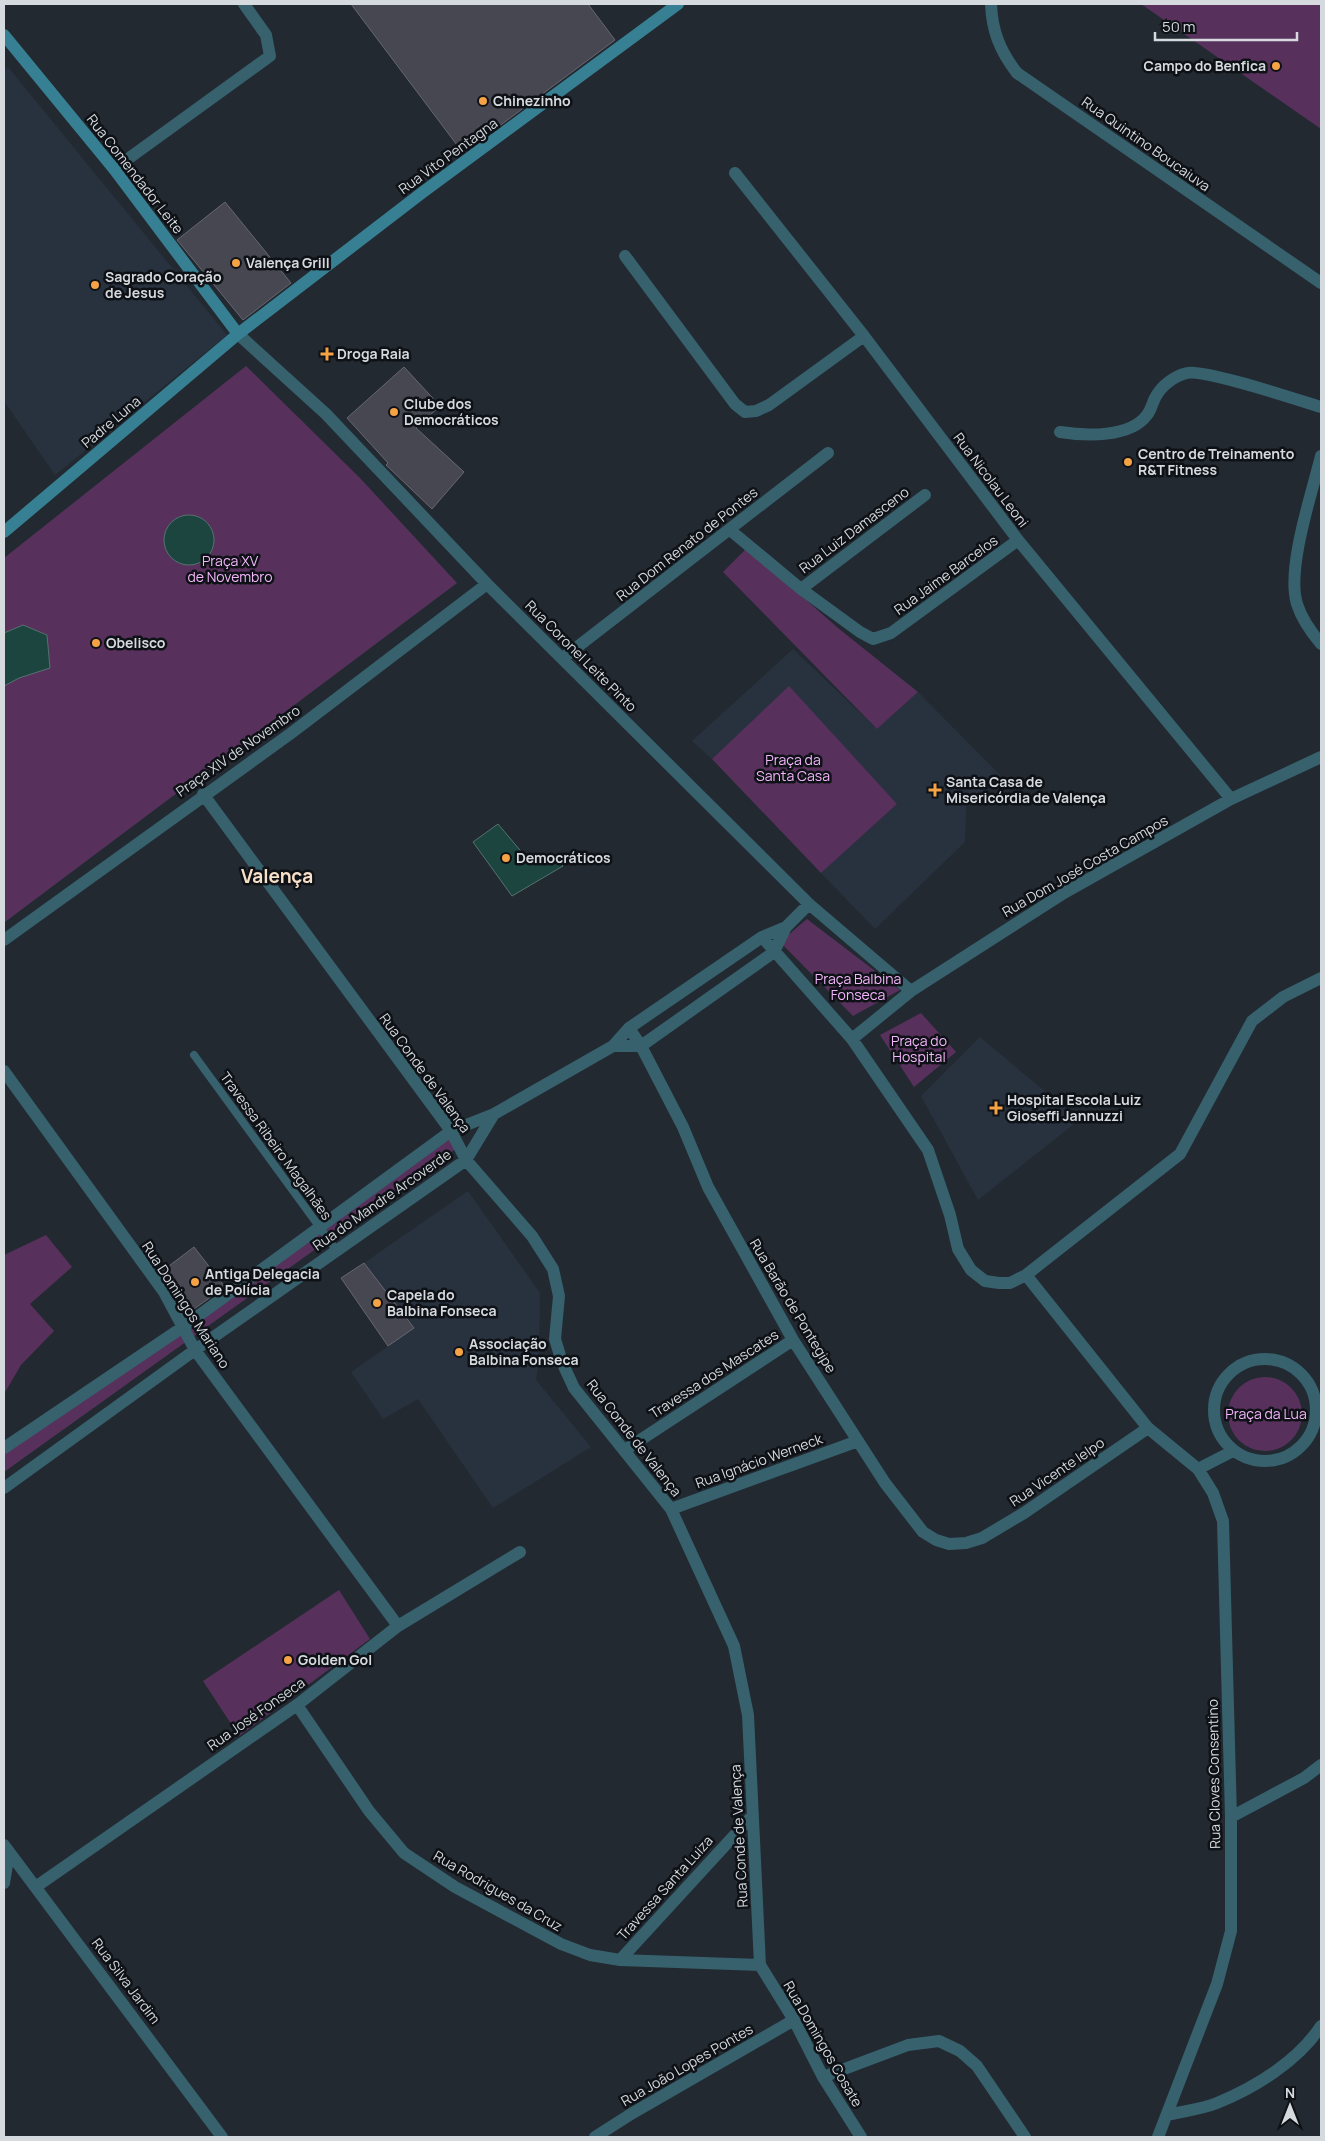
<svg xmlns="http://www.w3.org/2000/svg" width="1325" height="2141" font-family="Manrope,sans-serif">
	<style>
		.built { fill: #28323f }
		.green { fill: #57315c }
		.water { fill: #1d453f; stroke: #54726f }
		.building { fill: #474751; stroke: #676772 }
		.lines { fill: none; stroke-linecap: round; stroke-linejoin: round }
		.lane { stroke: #36616d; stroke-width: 8 }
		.street { stroke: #36616d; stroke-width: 12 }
		.secondary { stroke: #378093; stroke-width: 12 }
		.poi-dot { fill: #f5a345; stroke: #0e1115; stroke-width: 2 }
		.labels { text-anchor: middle; stroke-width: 5; stroke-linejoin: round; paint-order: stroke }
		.poi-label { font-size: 14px; font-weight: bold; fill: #d5dadf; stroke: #0e1115; text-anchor: start }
		.street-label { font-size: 14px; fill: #d5dadf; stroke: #0e1115 }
		.park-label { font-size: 14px; fill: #f4b6fc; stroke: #0e1115 }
		.district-label { font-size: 19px; font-weight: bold; fill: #f7e0c9; stroke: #0e1115 }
	</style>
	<rect width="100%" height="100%" fill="#222931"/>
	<path class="built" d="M8 67 227 335 55 475 4 401V71Z
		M793 649 877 729 918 692 1001 776 966 807 965 842 875 929 821 873 897 804 789 687 712 759 692 741Z
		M980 1037 1079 1120 978 1200 921 1096Z
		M468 1191 540 1293 539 1358 536 1380 591 1447 493 1508 418 1399 383 1419 351 1372 414 1328 364 1263Z"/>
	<path class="green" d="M1141 4H1321V129Z
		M246 366 360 478 457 583 5 922 4 558Z
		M747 548 838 628 918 692 877 729 723 572Z
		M789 686 897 804 821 873 712 759Z
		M807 919 900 990 853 1016 780 942Z
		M921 1013 956 1052 914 1087 880 1035Z
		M449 1136 457 1148 4 1472V1454L192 1326Z
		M46 1235 72 1267 30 1304 54 1331 21 1365 4 1394V1255Z
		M1228 1414a37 37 0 1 1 74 0a37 37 0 1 1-74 0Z
		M339 1590 370 1639 239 1736 203 1681Z"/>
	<path class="water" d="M164 540a25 25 0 1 1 50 0a25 25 0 1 1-50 0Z
		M23 625 47 635 50 668 19 678 4 686V633Z
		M498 824 530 862 554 854 563 866 512 896 473 842Z"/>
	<path class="building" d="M351 4H588L615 40 463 153Z
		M225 202 291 283 243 320 177 240Z
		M404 367 440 406 416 428 464 472 432 509 386 465 388 463 347 418Z
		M194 1247 225 1287 191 1311 161 1272Z
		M364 1263 414 1328 388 1346 341 1278Z"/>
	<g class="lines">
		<path class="lane" d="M194 1055 337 1251"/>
		<path class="street" d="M991 4C992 31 1000 51 1017 73L1321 283
			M114 169 270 56 266 35 244 4
			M735 173 864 336 1018 540 1231 799
			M625 256 735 404 745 412 756 411 769 405 864 336
			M238 334 326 414 487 584 809 904 911 991
			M1060 432C1086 436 1130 438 1147 415 1151 410 1152 404 1155 398 1161 386 1174 376 1187 373 1205 369 1298 400 1321 407
			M1321 456C1312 493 1286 569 1297 604 1302 620 1311 632 1321 644
			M730 530 801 589 860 632 873 639 891 633 1018 540
			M801 589 925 495
			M563 658 828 453
			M203 794 451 1131 466 1160 532 1236 553 1269 559 1296 555 1339 562 1362 574 1388 671 1509 734 1646 748 1715 760 1965 794 2020 823 2077 861 2137
			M762 937 852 1039 928 1150 950 1215 958 1249 971 1270 985 1281 999 1283H1010L1026 1275 1180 1154 1252 1021 1283 997 1321 978
			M4 940 290 734 487 584
			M629 1028 641 1046 683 1127 708 1187 793 1340 885 1483 923 1532 936 1540 949 1544 966 1543 982 1538 1024 1513 1148 1428
			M852 1039 911 991 1064 893 1231 799 1321 757
			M613 1046H641L774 952 786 927 809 904
			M4 1071 164 1292 195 1350 398 1626
			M1026 1275 1148 1428 1198 1469 1213 1493 1223 1521 1231 1817V1931L1217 1984 1158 2137
			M1214 1410a51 51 0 1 1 102 0a51 51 0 1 1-102 0Z
			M4 1448 183 1327 451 1131 494 1114 613 1046 629 1028 762 937 786 927
			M625 1450 793 1340
			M1198 1469 1233 1451
			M4 1488 195 1350 466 1160 494 1114
			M671 1509 858 1441
			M297 1705 369 1811 404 1853 455 1887 561 1944 590 1955 620 1960 760 1965
			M1231 1817 1304 1778 1321 1765
			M4 1845 222 2137
			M4 1883 9 1853
			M37 1886 297 1705 398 1626 520 1552
			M620 1960 753 1815
			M823 2077 908 2045 939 2041 960 2051 977 2066 1025 2137
			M1168 2115C1184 2111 1202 2109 1217 2103 1256 2087 1298 2061 1321 2026
			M595 2137 631 2114 794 2020"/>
		<path class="secondary" d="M4 35 114 169 238 334
			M4 532 238 334 423 192 678 4"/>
	</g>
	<g class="poi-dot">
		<circle cx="1276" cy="66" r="5"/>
		<circle cx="483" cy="101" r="5"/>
		<circle cx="236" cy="263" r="5"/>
		<circle cx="95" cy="285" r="5"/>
		<path d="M324.5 346.5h5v5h5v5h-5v5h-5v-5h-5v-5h5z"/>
		<circle cx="394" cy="412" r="5"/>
		<circle cx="1128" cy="462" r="5"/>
		<circle cx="96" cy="643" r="5"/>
		<path d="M932.5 782.5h5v5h5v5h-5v5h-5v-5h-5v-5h5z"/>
		<circle cx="506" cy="858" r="5"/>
		<path d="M993.5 1100.5h5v5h5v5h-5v5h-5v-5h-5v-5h5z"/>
		<circle cx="195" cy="1282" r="5"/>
		<circle cx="377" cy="1303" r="5"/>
		<circle cx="459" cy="1352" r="5"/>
		<circle cx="288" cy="1660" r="5"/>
	</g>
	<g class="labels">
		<g class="poi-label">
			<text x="1266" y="71" text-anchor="end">Campo do Benfica</text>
			<text x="493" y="106">Chinezinho</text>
			<text x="246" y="268">Valença Grill</text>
			<text x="105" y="282">Sagrado Coração<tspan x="105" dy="16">de Jesus</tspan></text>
			<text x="337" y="359">Droga Raia</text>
			<text x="404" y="409">Clube dos<tspan x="404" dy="16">Democráticos</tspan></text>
			<text x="1138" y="459">Centro de Treinamento<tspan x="1138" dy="16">R&amp;T Fitness</tspan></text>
			<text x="106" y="648">Obelisco</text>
			<text x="946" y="787">Santa Casa de<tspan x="946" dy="16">Misericórdia de Valença</tspan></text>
			<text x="516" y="863">Democráticos</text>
			<text x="1007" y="1105">Hospital Escola Luiz<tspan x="1007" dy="16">Gioseffi Jannuzzi</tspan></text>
			<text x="205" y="1279">Antiga Delegacia<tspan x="205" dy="16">de Polícia</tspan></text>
			<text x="387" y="1300">Capela do<tspan x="387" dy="16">Balbina Fonseca</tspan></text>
			<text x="469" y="1349">Associação<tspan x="469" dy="16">Balbina Fonseca</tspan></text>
			<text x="298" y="1665">Golden Gol</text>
		</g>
		<g class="street-label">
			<text transform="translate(1146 144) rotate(35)" y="5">Rua Quintino Boucaiuva</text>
			<text transform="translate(448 156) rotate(-36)" y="5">Rua Vito Pentagna</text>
			<text transform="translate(135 174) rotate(52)" y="5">Rua Comendador Leite</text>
			<text transform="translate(111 422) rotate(-40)" y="5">Padre Luna</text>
			<text transform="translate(991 480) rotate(53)" y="5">Rua Nicolau Leoni</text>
			<text transform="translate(854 530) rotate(-37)" y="5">Rua Luiz Damasceno</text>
			<text transform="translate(687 544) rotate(-38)" y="5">Rua Dom Renato de Pontes</text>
			<text transform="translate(946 575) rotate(-36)" y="5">Rua Jaime Barcelos</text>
			<text transform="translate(581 656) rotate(45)" y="5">Rua Coronel Leite Pinto</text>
			<text transform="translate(238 751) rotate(-35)" y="5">Praça XIV de Novembro</text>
			<text transform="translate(1085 866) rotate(-30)" y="5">Rua Dom José Costa Campos</text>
			<text transform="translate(425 1073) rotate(54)" y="5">Rua Conde de Valença</text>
			<text transform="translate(276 1146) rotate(54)" y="5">Travessa Ribeiro Magalhães</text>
			<text transform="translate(382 1200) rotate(-35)" y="5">Rua do Mandre Arcoverde</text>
			<text transform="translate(186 1305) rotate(57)" y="5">Rua Domingos Mariano</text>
			<text transform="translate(793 1306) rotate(59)" y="5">Rua Barão de Pontegipe</text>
			<text transform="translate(714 1374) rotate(-33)" y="5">Travessa dos Mascates</text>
			<text transform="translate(634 1438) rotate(52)" y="5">Rua Conde de Valença</text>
			<text transform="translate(759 1461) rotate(-20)" y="5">Rua Ignácio Werneck</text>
			<text transform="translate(1057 1472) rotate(-34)" y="5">Rua Vicente Ielpo</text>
			<text transform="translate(256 1714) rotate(-35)" y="5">Rua José Fonseca</text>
			<text transform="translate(1214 1774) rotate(-91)" y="5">Rua Cloves Consentino</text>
			<text transform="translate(739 1836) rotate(-93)" y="5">Rua Conde de Valença</text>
			<text transform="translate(665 1888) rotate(-48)" y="5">Travessa Santa Luiza</text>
			<text transform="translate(498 1891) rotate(30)" y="5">Rua Rodrigues da Cruz</text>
			<text transform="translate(126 1981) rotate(53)" y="5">Rua Silva Jardim</text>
			<text transform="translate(823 2044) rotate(60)" y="5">Rua Domingos Cosate</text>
			<text transform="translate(687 2065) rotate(-30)" y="5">Rua João Lopes Pontes</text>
		</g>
		<g class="park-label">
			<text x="230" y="566">Praça XV<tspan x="230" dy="16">de Novembro</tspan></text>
			<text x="793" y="765">Praça da<tspan x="793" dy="16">Santa Casa</tspan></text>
			<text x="858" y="984">Praça Balbina<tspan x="858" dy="16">Fonseca</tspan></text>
			<text x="919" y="1046">Praça do<tspan x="919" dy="16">Hospital</tspan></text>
			<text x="1266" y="1419">Praça da Lua</text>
		</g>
		<g class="district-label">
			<text x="277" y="883">Valença</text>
		</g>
	</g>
	<rect width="1325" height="2141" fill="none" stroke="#d5dadf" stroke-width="10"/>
	<g transform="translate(1290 2106)" stroke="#0e1115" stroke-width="4" paint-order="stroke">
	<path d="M0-4L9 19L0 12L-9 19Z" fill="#d5dadf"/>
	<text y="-8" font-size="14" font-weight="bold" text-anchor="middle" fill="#d5dadf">N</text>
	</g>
	<path d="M1155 32v8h142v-8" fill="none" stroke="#d5dadf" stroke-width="2.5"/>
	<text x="1162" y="32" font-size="15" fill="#d5dadf" stroke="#0e1115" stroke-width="4" paint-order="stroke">50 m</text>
</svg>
